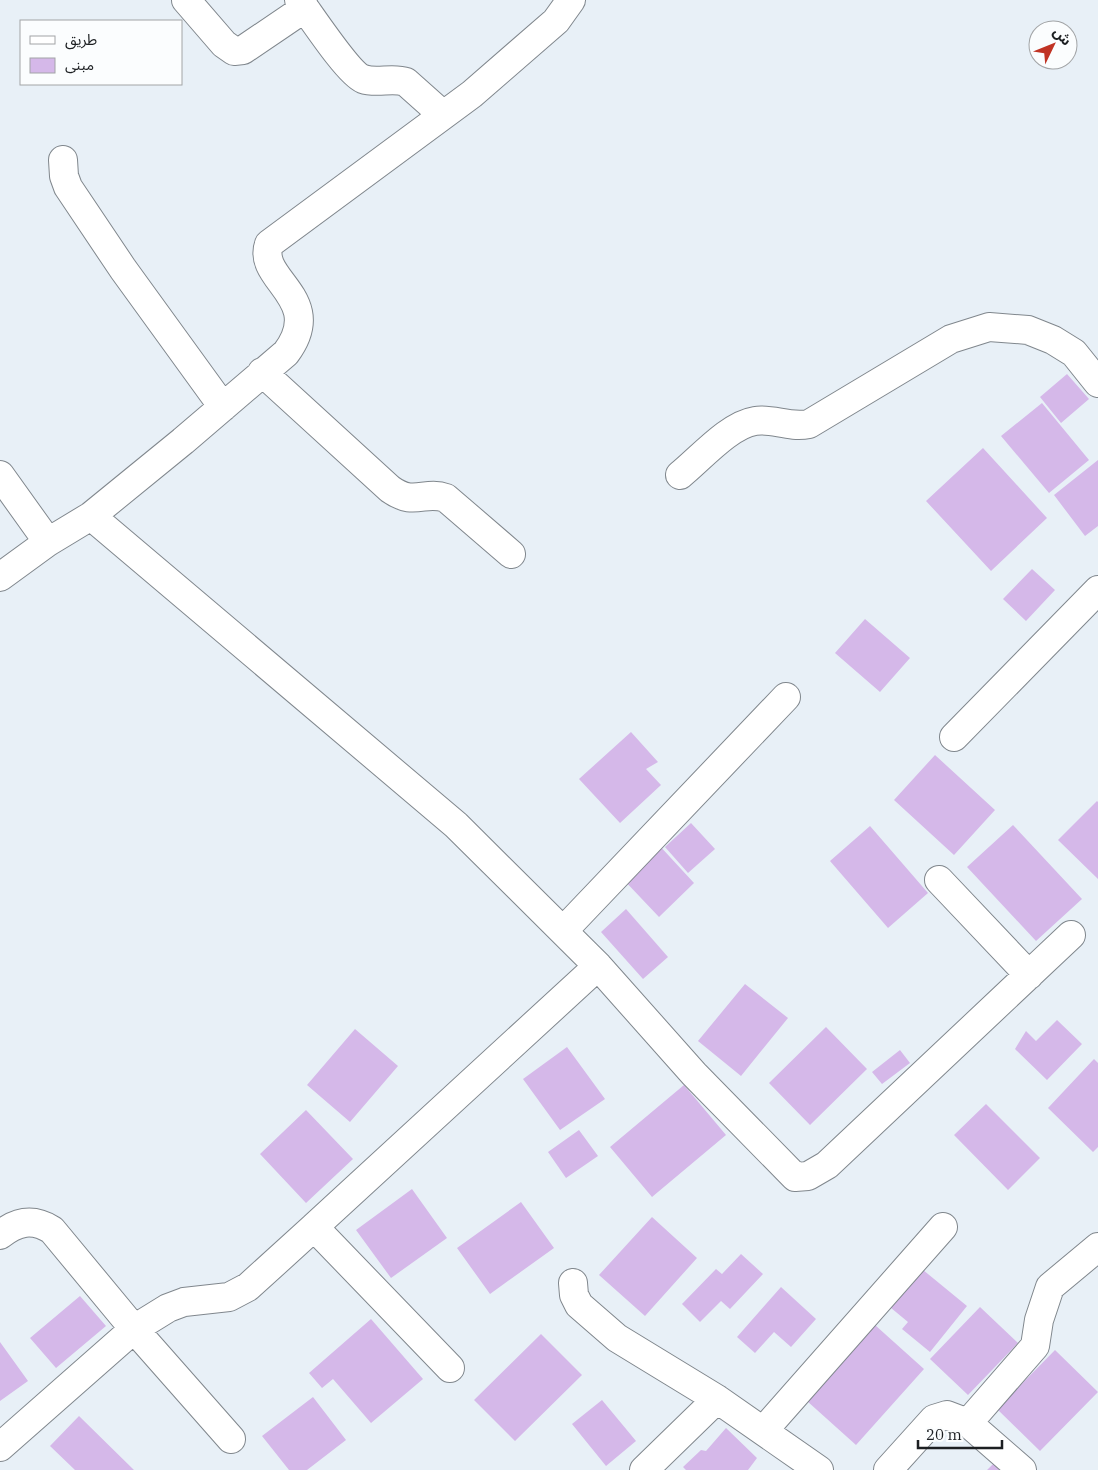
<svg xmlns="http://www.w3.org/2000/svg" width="1098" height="1470" font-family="'IBM Plex Serif','Noto Sans Arabic',serif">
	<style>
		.building { fill: #d5b8e9 }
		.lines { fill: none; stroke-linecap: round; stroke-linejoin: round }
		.minor-casing { stroke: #80878d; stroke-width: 30 }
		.minor { stroke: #fff; stroke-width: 28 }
	</style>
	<rect width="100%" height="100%" fill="#e8f0f7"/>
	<path class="building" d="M1067 374 1089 399 1061 423 1040 397Z
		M1042 403 1089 460 1049 493 1001 436Z
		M983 448 1047 518 991 571 926 501Z
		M1098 460V526L1085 536 1054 495Z
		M1032 569 1055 590 1026 621 1003 599Z
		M865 619 910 658 880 692 835 653Z
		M631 732 658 762 646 769 661 785 620 823 579 779Z
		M935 755 995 810 954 855 894 800Z
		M1097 801 1098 802V879L1058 840Z
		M691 823 715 849 688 873 665 847Z
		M1013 825 1082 899 1036 941 967 867Z
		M870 826 928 893 888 928 830 861Z
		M658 844 694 883 659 917 622 878Z
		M626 909 668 957 643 979 601 932Z
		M745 984 788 1018 741 1076 698 1041Z
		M1057 1020 1082 1044 1047 1080 1015 1049 1026 1031 1036 1041Z
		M826 1027 867 1069 810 1125 769 1083Z
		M355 1029 398 1066 350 1122 307 1085Z
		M567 1047 605 1099 560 1130 523 1079Z
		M900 1050 910 1063 882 1084 872 1072Z
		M1094 1059 1098 1063V1147L1093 1152 1048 1108Z
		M684 1085 726 1135 652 1197 610 1147Z
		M986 1104 1040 1158 1008 1190 954 1135Z
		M306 1110 353 1159 306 1203 260 1154Z
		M579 1130 598 1156 566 1178 548 1152Z
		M412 1189 447 1238 391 1278 356 1230Z
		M521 1202 554 1248 490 1294 457 1248Z
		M652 1217 697 1258 645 1316 599 1275Z
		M741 1254 763 1274 730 1309 721 1301 700 1322 682 1304 716 1269 722 1274Z
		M917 1265 967 1306 930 1352 902 1329 908 1322 885 1303Z
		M781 1287 816 1319 791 1347 774 1332 755 1353 737 1337Z
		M80 1296 106 1326 56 1368 30 1338Z
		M980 1307 1018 1343 968 1395 930 1359Z
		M371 1319 423 1379 371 1423 333 1379 322 1388 309 1373Z
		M875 1325 924 1369 856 1445 807 1401Z
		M541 1334 582 1375 515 1441 474 1400Z
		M0 1342 28 1381 0 1401Z
		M1055 1350 1098 1392 1040 1451 997 1409Z
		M313 1397 346 1440 307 1470H289L262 1436Z
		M602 1400 636 1441 606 1466 572 1424Z
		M79 1416 134 1470H75L50 1446Z
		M726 1428 757 1458 748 1470H686L683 1467 701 1450 706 1451Z
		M999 1458 1011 1470H987Z"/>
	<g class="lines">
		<g class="minor-casing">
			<path id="minor" d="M186 0 224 44 234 51 243 50 305 8
				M299 0C311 16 348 73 363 79 377 84 392 77 406 82L443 115
				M63 160 64 176 68 187 123 269 223 407
				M262 372 390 489C415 507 424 490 446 498L511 554
				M0 475 48 542
				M680 475C700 459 729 425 755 421 773 418 788 428 809 424L951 339 989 327 1028 330 1053 340 1074 353 1098 383
				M91 516 456 825 598 966 694 1074 795 1177 808 1176 827 1165 1071 935
				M0 577 48 542 91 516 183 441 286 353C327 298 256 280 269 244L472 94 556 21 571 0
				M954 737 1098 590
				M939 880 1029 975
				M563 931 786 697
				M0 1235C17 1221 33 1218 52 1230L134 1329 231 1439
				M573 1283 574 1295 579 1305 617 1338 717 1399 819 1470
				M450 1368 314 1227 598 966
				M968 1423 1035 1346 1039 1320 1050 1287 1098 1247
				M764 1430 943 1227
				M0 1447 134 1329 168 1308 184 1302 229 1297 248 1287 314 1227
				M644 1470 717 1399
				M888 1470 934 1419 947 1415 968 1423 1022 1470"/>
		</g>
		<use href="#minor" class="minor"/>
	</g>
	<rect x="20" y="20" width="162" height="65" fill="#fbfdfe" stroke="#a2a4a6"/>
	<rect x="30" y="36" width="25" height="8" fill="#ffffff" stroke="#a2a4a6"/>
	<text x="65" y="45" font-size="15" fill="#1c1f22">طريق</text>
	<rect x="30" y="58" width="25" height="15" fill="#d5b8e9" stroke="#a2a4a6"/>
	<text x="65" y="70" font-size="15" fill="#1c1f22">مبنى</text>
	<g transform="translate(1053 45) rotate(47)"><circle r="24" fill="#fbfdfe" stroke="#a2a4a6"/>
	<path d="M0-4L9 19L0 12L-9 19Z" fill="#c03324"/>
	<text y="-8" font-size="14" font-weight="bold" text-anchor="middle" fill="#1c1f22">ش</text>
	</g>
	<path d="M918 1440v8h84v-8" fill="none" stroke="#1c1f22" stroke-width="2.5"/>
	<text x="926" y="1440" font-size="15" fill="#1c1f22" stroke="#fbfdfe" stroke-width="4" paint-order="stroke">20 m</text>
</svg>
